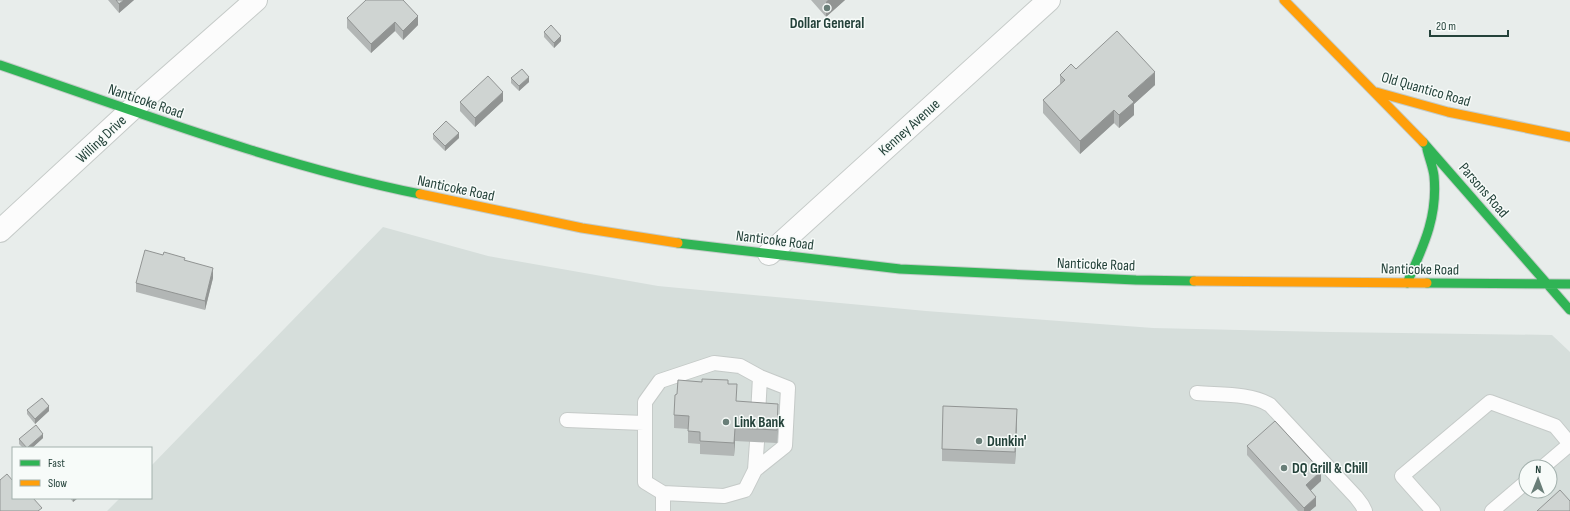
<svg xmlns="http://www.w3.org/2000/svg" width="1570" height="511" font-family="'Sofia Sans Condensed',sans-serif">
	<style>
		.built { fill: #d6dedb; fill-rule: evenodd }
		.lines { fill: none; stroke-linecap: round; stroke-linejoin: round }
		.lane-casing { stroke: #c5cac8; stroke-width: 16 }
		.street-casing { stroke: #c5cac8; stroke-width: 24 }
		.fast-casing { stroke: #c3cbc8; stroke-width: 11 }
		.slow-casing { stroke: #c3cbc8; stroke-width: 11 }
		.lane { stroke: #fcfcfc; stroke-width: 14 }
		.street { stroke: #fcfcfc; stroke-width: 22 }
		.fast { stroke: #30b455; stroke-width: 9 }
		.slow { stroke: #ff9f0a; stroke-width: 9 }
		.wall { fill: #b2b6b5 }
		.shaded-wall { fill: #919493 }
		.building { fill: #cfd4d2; stroke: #919493 }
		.poi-dot { fill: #697e78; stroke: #f7fbf9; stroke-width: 1.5 }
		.labels { text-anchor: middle; stroke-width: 3; stroke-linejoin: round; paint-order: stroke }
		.poi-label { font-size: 15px; font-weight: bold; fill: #24423a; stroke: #f7fbf9; text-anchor: start }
		.street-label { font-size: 15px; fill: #24423a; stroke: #f7fbf9 }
	</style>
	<rect width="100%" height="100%" fill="#e8edeb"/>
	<path class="built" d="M383 227 488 256 658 286 926 311 1153 328 1330 332 1552 335 1570 352V511H107L120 498H151V466ZM1526 467H1550V491H1526Z"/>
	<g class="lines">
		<g class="lane-casing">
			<path id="lane" d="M714 363 740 366 760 377 788 388 785 446 755 470 745 490 724 496 663 493 645 482V402L660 381Z
				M1197 393C1219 395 1251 393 1270 405L1356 497 1362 505 1365 511
				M758 415 760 377
				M567 420 644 423
				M1543 467 1570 444
				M755 470 757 442
				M663 511V493
				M1433 511 1402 476 1490 402 1555 426 1570 444
				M1492 511 1526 482"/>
		</g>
		<g class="street-casing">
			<path id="street" d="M0 231 131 110 256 0
				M769 254 1049 0"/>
		</g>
		<g class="fast-casing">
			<path id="fast" d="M0 65C138 112 276 165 420 194
				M1423 142 1570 310
				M678 243 900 269 1136 280 1194 281
				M1407 283C1423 247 1438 217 1434 176 1433 167 1429 158 1427 149
				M1427 283 1570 284"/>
		</g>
		<g class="slow-casing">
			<path id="slow" d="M1284 0 1423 142
				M1376 92 1448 112 1570 137
				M420 194 582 228 678 243
				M1194 281 1427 283"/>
		</g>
		<use href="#lane" class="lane"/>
		<use href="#street" class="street"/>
		<use href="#fast" class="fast"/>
		<use href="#slow" class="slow"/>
	</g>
	<path class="wall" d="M108 0H134L119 13Z
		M811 0H845L826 17Z
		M418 16V25L403 40 395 31 371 53 347 28V18Z
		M544 32 561 41 554 48 544 37Z
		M1076 69 1155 85 1134 104V115L1119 128 1114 123 1080 154 1043 113V100L1060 85V75Z
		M511 78 529 82 519 91 511 83Z
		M503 101 475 127 460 111V102Z
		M433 134 459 138 445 151 433 139Z
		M185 261 213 278 205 310 136 292V283Z
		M728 384 736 401 778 416 777 443 735 441 734 456 700 454V444L688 443V429L674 428V415Z
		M27 410 49 411 35 424 27 414Z
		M1017 421 1015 464 942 461V449Z
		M43 438 32 448H23L19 444V439Z
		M1247 446 1321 481 1310 490 1316 506 1310 511H1298L1247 455Z
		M70 498H78L73 502Z"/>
	<path class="shaded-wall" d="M124 0H134L119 13V4Z
		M828 0H845L826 17V2Z
		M418 16V25L403 40V31Z
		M395 22V31L371 53V44Z
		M561 36V41L554 48V43Z
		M1155 72V85L1134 104V115L1119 128V115L1128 96Z
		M529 77V82L519 91V86Z
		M503 92V101L475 127V118Z
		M1114 110V123L1080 154V141Z
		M459 133V138L445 151V146Z
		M213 268V278L205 310V301Z
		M778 404V416L777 443V430Z
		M49 406V411L35 424V419Z
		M1017 409V421L1015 464V452Z
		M735 428V441L734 456V443Z
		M43 434V438L32 448H27Z
		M1321 471V481L1306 495V485Z
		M1316 497V506L1310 511H1304V508Z
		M73 498H78L73 502Z"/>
	<path class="building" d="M116 0H124L119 4Z
		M366 0H403L418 16 403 31 395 22 371 44 347 18Z
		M551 25 561 36 554 43 544 32Z
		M1117 31 1155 72 1128 96 1134 102 1119 115 1114 110 1080 141 1043 100 1065 80 1060 75 1071 64 1076 69Z
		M522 69 529 77 519 86 511 78Z
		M488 76 503 92 475 118 460 102Z
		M446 121 459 133 445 146 433 134Z
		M145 250 163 255 164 252 185 258 184 260 213 268 205 301 136 283Z
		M702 379 728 380V384H737L736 401 778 404 777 430 735 428 734 443 700 441V432L688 431 689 416 674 415 675 395 677 394 678 380 702 382Z
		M42 398 49 406 35 419 27 410Z
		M943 406 1017 409 1015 452 942 449Z
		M1275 421 1321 471 1306 485 1316 497 1304 508 1247 446Z
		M36 425 43 434 27 448 19 439Z
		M7 474 13 481V498H33L42 508 38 511H0V480Z
		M1560 490 1570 501V511H1537Z"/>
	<g class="poi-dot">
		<circle cx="827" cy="8" r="4"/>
		<circle cx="726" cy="422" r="4"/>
		<circle cx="979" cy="441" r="4"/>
		<circle cx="1284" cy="468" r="4"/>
	</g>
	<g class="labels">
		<g class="poi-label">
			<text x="827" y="28" text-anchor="middle">Dollar General</text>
			<text x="734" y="427">Link Bank</text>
			<text x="987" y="446">Dunkin'</text>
			<text x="1292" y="473">DQ Grill &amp; Chill</text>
		</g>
		<g class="street-label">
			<text transform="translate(1426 89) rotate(16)" y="5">Old Quantico Road</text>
			<text transform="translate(146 101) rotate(19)" y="5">Nanticoke Road</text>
			<text transform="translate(909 127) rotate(-42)" y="5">Kenney Avenue</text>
			<text transform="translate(101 139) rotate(-43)" y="5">Willing Drive</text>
			<text transform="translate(456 188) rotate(12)" y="5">Nanticoke Road</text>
			<text transform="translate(1484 190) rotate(49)" y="5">Parsons Road</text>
			<text transform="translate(775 240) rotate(7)" y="5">Nanticoke Road</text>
			<text transform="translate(1096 264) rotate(2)" y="5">Nanticoke Road</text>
			<text transform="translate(1420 269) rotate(1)" y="5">Nanticoke Road</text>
		</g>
	</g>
	<rect x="12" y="447" width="140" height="52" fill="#f7fbf9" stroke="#a3b1ad"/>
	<rect x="20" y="460" width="20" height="6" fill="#30b455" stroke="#a3b1ad"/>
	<text x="48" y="467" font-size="12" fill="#24423a">Fast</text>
	<rect x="20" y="480" width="20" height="6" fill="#ff9f0a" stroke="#a3b1ad"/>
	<text x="48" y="487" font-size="12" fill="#24423a">Slow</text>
	<g transform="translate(1538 479) rotate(1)"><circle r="19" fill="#f7fbf9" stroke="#a3b1ad"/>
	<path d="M0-3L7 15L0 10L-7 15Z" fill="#697e78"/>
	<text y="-6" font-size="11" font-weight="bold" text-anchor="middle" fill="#24423a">N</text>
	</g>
	<path d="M1430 30v6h78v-6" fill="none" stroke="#24423a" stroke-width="2"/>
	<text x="1436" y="30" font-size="12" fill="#24423a" stroke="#f7fbf9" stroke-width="3" paint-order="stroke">20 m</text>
</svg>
